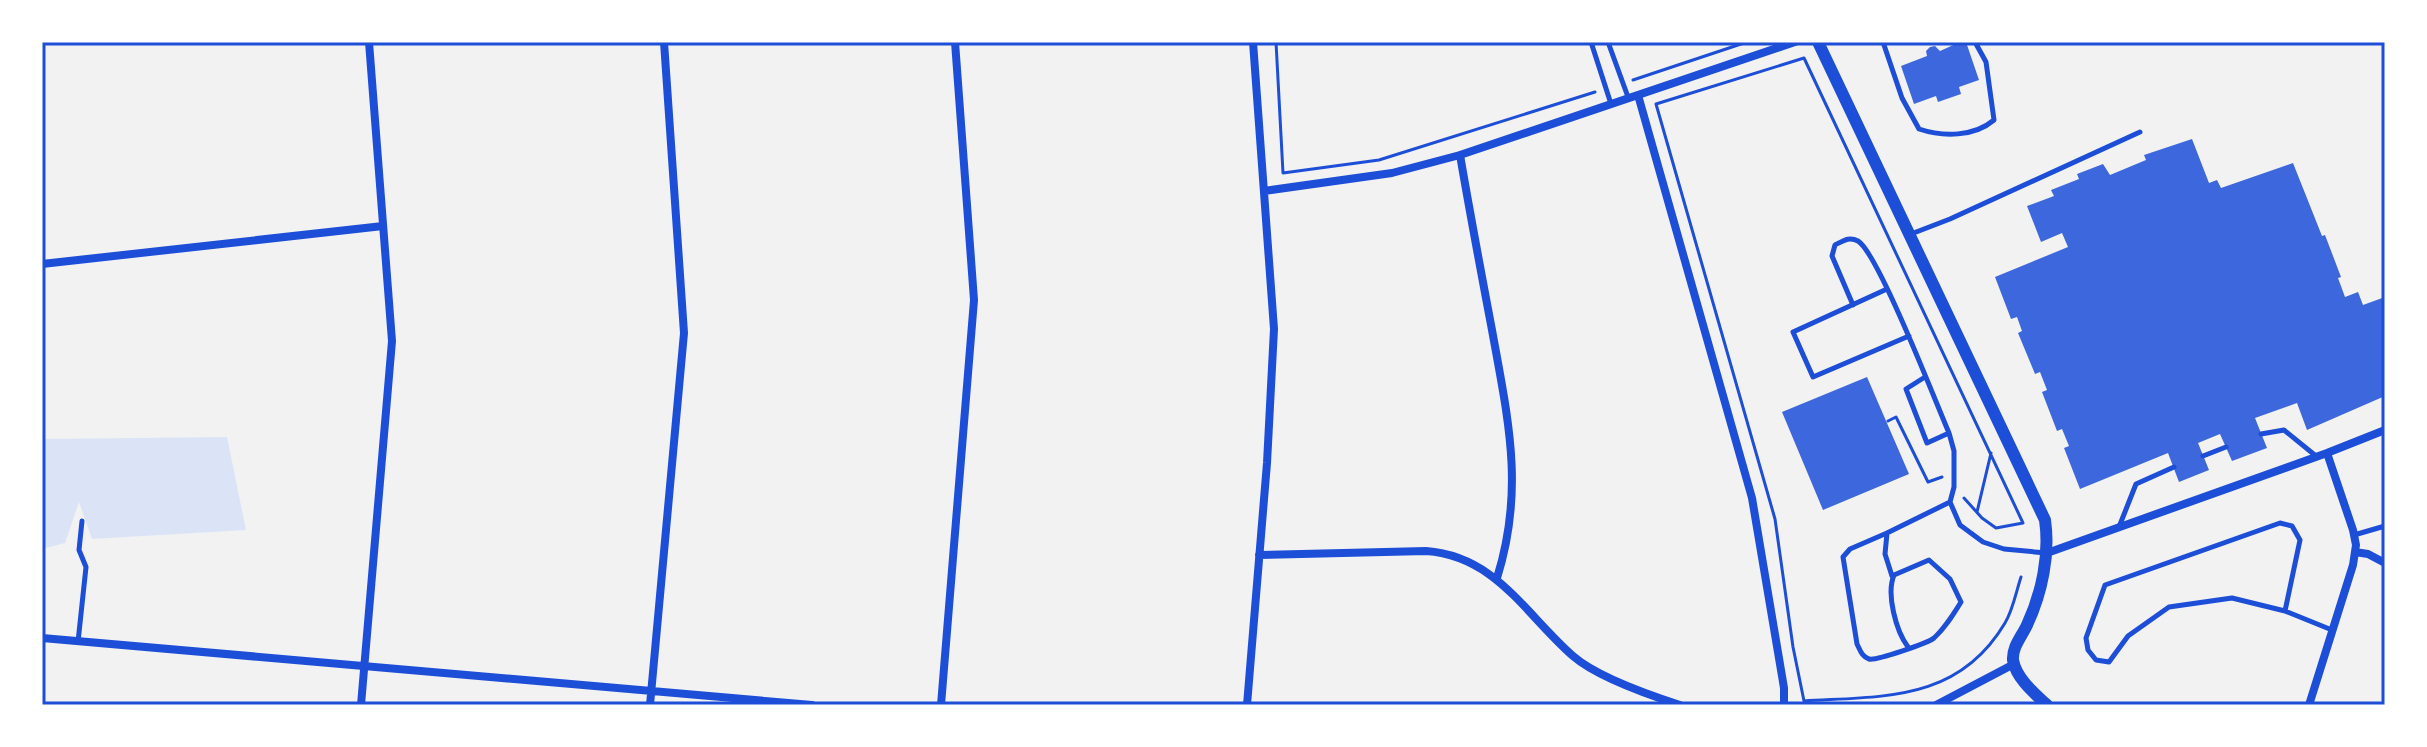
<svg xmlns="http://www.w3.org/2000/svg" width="2427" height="747" font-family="Commissioner,sans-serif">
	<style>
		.green { fill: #dbe4f7 }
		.building { fill: #3d67dc }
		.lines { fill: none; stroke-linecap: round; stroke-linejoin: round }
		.path { stroke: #1d4ed8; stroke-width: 3 }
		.service { stroke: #1d4ed8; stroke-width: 5 }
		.minor { stroke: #1d4ed8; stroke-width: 8 }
		.tertiary { stroke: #1d4ed8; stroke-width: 12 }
		.neatline { fill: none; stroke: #1d4ed8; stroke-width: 3 }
	</style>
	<rect width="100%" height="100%" fill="#f2f2f2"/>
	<path class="green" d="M227 437 246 530 92 539 79 502 65 543 42 549V439Z"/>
	<path class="building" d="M1960 42H1966L1979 80 1959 87 1961 94 1938 102 1936 96 1914 104 1901 66 1927 56 1926 51 1930 47 1935 46 1940 51Z
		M2192 139 2209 183 2217 180 2221 188 2293 163 2322 236 2325 235 2341 277 2338 278 2345 297 2358 292 2363 305 2385 297V396L2307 430 2297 403 2255 418 2267 448 2232 461 2220 434 2198 443 2209 470 2179 482 2168 453 2080 489 2064 448 2069 446 2062 429 2057 431 2042 392 2047 390 2040 372 2035 374 2018 333 2022 331 2017 317 2011 319 1995 277 2068 247 2062 233 2041 242 2027 206 2054 196 2051 190 2079 179 2077 174 2103 164 2110 175 2146 160 2144 155Z
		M1867 377 1909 474 1823 510 1782 412Z"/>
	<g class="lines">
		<path class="path" d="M1276 42 1283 173 1379 160 1595 92
			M1633 80 1747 42
			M1888 421 1896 417 1928 482 1942 477
			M1964 498 1982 518 1996 528 2023 523 1804 58 1656 104 1775 519 1793 647 1804 701C1884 696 1958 702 2005 623 2013 610 2016 592 2021 577
			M1977 512 1991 453"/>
		<path class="service" d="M1591 42 1611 104
			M1608 42 1628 97
			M1883 42 1902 98 1919 129C1943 137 1974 137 1994 120L1986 62 1975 42
			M1911 234 1950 219 2140 132
			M1887 289 1793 332 1813 377 1909 336
			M1853 305 1832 256 1835 245C1843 241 1849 236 1858 241 1878 253 1936 403 1949 433L1954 451V487L1950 502 1960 525 1983 542 2004 549 2046 553
			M1925 377 1906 389 1927 443 1949 433
			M2261 434 2284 430 2316 456
			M2203 456 2226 447
			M2119 527 2136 484 2174 467
			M1887 533 1850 549 1843 557 1857 644C1860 650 1862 657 1869 659 1876 661 1928 643 1934 638 1945 628 1953 615 1961 602L1950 579 1929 560 1894 575C1886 594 1896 631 1908 647
			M2354 535 2385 526
			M1892 576 1885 554 1887 533 1950 502
			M2285 611 2300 540 2292 526 2280 523 2105 585 2086 638 2088 650 2096 660 2109 662 2128 636 2169 607 2232 598 2285 611 2332 630
			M78 642 86 567 79 550 82 521"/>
		<path class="minor" d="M1638 95 1752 498 1784 688V705
			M1460 155C1470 213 1481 272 1492 330 1508 419 1525 489 1497 578
			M1264 191 1392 173 1460 155 1795 42
			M42 264 383 226
			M2355 552 2368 554 2385 563
			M2047 553 2327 453 2385 430
			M1259 555 1426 551C1496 556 1525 614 1573 656 1597 677 1649 695 1680 705
			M42 638 812 705
			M361 705 392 341 369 42
			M650 705 684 333 664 42
			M941 705 974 300 955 42
			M1247 705 1267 463 1274 329 1253 42
			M1936 705 2014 664
			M2309 705 2353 565 2356 545 2353 530 2327 453"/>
		<path class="tertiary" d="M1818 42 2045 520C2050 554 2042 593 2027 625 2022 636 2012 647 2013 660 2016 678 2034 693 2047 705"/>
	</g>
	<rect width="2427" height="747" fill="none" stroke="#ffffff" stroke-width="88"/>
	<rect x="44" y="44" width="2339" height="659" class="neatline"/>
</svg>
